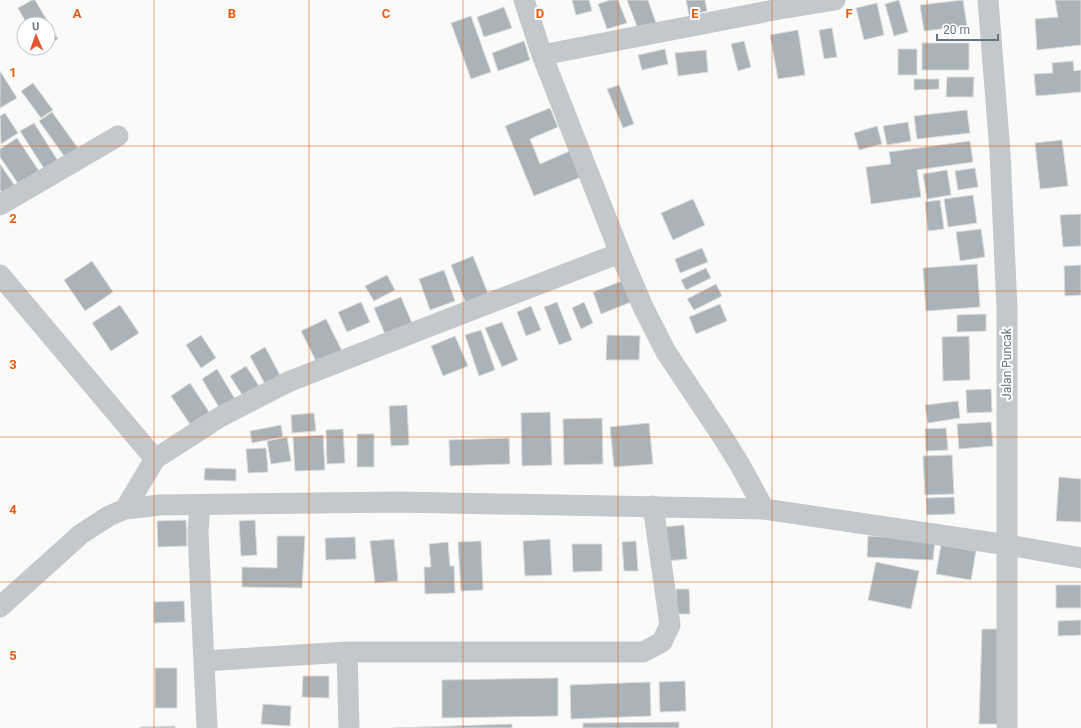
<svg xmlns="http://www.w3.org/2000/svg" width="1081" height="728" font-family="Roboto,sans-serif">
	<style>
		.building { fill: #aab3b9; stroke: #dcdcda }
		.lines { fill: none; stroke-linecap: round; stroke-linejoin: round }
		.minor { stroke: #c3c8cc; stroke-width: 21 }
		.grid { fill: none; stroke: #e8590c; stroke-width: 1; stroke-opacity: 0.55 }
		.labels { text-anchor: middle; stroke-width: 4; stroke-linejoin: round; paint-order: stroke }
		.street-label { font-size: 12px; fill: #657683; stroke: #fff }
		.grid-label { font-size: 13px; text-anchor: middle; font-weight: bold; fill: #e8590c; stroke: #fff; stroke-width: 4; stroke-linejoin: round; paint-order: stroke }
	</style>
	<rect width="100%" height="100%" fill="#fafaf8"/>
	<path class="building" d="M32 0H35L58 39 48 45V24H27L18 8Z
		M572 0H589L592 11 576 15Z
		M610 0H618L627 23 607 29 598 4Z
		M627 0H648L656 23 638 29Z
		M686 0H705L707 11 689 15Z
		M899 0 908 32 894 36 885 4Z
		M963 0 967 26 924 31 920 5Z
		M1055 0H1081V45L1037 50 1035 19 1058 17Z
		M877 3 884 35 864 40 856 8Z
		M504 7 512 28 484 37 477 17Z
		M471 16 491 72 471 79 451 23Z
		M832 28 837 57 824 59 819 30Z
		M798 30 805 75 778 79 770 35Z
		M524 41 530 60 498 71 492 53Z
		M744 41 751 67 738 71 731 44Z
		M922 43H969V70H922Z
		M665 49 668 64 642 70 638 55Z
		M898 49H917V75H898Z
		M706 50 708 72 678 76 675 53Z
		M1073 61 1074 71 1081 70V92L1036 96 1034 74 1053 73 1052 63Z
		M0 71 17 98 0 108Z
		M947 77H974L973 97H946Z
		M914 79H939V89L914 90Z
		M33 83 53 110 41 118 21 91Z
		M619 85 634 124 623 128 607 89Z
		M550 108 558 127 530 139 540 164 570 151 581 177 534 196 505 126Z
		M967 110 970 133 917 139 914 116Z
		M52 112 80 151 67 160 39 121Z
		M5 113 18 133 1 144 0 116Z
		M908 122 911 141 887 145 883 126Z
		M34 123 58 161 45 170 20 131Z
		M877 126 882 144 859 150 854 133Z
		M17 138 41 174 21 188 0 157V149Z
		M1062 140 1068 186 1040 189 1035 143Z
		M970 141 973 162 917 170 921 197 871 204 866 167 891 164 889 152Z
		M0 164 15 186 3 194 0 190Z
		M975 168 978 187 958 190 955 171Z
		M947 170 951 195 927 199 923 174Z
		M973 195 977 223 948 227 944 199Z
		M693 199 705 225 673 240 661 213Z
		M940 200 944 229 928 231 925 202Z
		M1081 214V246L1063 247 1060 215Z
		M981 229 985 257 960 261 956 232Z
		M702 248 708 262 680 273 675 259Z
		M473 256 491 301 468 309 451 265Z
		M92 261 113 292 85 311 64 280Z
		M977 264 980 307 926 311 923 268Z
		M1081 265V295L1065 296 1064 266Z
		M706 268 711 278 686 290 681 280Z
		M444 270 455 301 430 310 419 279Z
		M387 275 395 290 374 301 365 286Z
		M622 281 631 302 601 314 593 292Z
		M716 284 722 296 694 310 687 299Z
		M401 297 412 323 385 334 374 308Z
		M361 302 370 322 347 332 338 312Z
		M557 302 572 340 559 345 544 307Z
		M584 302 593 323 581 329 572 308Z
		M720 304 727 321 696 334 689 317Z
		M120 305 139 333 111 351 92 323Z
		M531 306 541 330 526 336 517 312Z
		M986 314V331L957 332V315Z
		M326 319 343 353 318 365 301 331Z
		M502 322 518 360 502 367 485 328Z
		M481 330 495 370 479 376 465 335Z
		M201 335 216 358 201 368 186 345Z
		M607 335 640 336 639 360H606Z
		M455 336 468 366 443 376 431 346Z
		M969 336 970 380 943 381 942 337Z
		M265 347 280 375 265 384 250 356Z
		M246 366 259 386 243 396 230 376Z
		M217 369 235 399 220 409 202 379Z
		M190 383 209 412 190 424 171 396Z
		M991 389 992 412 967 413 966 390Z
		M958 401 960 418 928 423 925 405Z
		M407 405 409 445 391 446 389 406Z
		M550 412 552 465 522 466 521 413Z
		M314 413 316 431 292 433 291 415Z
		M602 418 603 464 564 465 563 419Z
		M991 422 993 446 959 449 957 424Z
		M649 423 653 464 614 467 610 427Z
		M281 425 283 437 252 443 250 431Z
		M946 428 948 450 926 451 925 429Z
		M343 429 345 463 327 464 326 430Z
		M357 434H374V467H357Z
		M323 435 325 470 295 471 293 437Z
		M287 437 291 461 271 464 267 441Z
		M509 438 510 464 450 466 449 440Z
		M266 448 268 472 248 473 246 449Z
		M952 455 954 494 925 495 923 456Z
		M205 468 236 469V481L204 480Z
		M1059 477 1081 479V522L1056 521Z
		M954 497 955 514 927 515 926 498Z
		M186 520 187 546 158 547 157 521Z
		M255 520 257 555 241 556 239 521Z
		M684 525 687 559 667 561 664 527Z
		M277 536H305L302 588 242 587V567L277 568Z
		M868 536 935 540 933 560 867 557Z
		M355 537 356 559 326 560 325 538Z
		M394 539 398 581 375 583 370 541Z
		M550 539 552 575 525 576 523 541Z
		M481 541 483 590 461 591 458 542Z
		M636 541 638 571H624L622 542Z
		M448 542 450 566H454L455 593 425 594 424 567H431L429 544Z
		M572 544H602V571L573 572Z
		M941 545 976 551 971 580 936 574Z
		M876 562 919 571 911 609 868 600Z
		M1056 585H1081V608H1056Z
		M676 589H689L690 614H677Z
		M184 601 185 622 154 623V602Z
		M1081 620V635L1058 636V621Z
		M982 629H1003L1000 724H979Z
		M155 668H177V708H155Z
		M303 676H329V698L302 697Z
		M558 678V716L442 718V680Z
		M685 681 686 711 660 712 659 682Z
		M650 682 651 716 571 719 570 685Z
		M263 704 291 706 290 726 261 724Z
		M679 722V728H583V723Z
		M512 724V728H393Z
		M175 726V728H140V727Z"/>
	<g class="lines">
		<path class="minor" d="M524 0 542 55 620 253 643 307 666 352 724 439 740 465 764 509
			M988 0 1000 152 1007 309V728
			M542 55 774 10 835 0
			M0 205 118 136
			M0 275 155 459
			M200 505 198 532 207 728
			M125 509 155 459 220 417 288 382 425 328 620 253
			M0 607 81 534 109 516 125 509 160 505 398 502 764 509 1008 545 1081 558
			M347 652 349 728
			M204 661 347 652H643L662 642 670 625 653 506"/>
	</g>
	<path class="grid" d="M154 0V728M309 0V728M463 0V728M618 0V728M772 0V728M927 0V728M0 146H1081M0 291H1081M0 437H1081M0 582H1081"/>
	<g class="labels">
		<g class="street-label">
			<text transform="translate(1007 364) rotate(-90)" y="4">Jalan Puncak</text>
		</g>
	</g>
	<g class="grid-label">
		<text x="77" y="18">A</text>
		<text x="232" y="18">B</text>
		<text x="386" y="18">C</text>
		<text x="540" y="18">D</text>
		<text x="695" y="18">E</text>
		<text x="849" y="18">F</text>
		<text x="13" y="77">1</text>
		<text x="13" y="223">2</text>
		<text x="13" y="369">3</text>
		<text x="13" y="514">4</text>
		<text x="13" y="660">5</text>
	</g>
	<g transform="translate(36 36) rotate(358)"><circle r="19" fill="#ffffff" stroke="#c1c8cd"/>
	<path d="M0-3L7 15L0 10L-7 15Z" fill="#e4572e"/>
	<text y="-6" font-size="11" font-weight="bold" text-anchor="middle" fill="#657683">U</text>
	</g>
	<path d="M937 34v6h61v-6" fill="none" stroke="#657683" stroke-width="2"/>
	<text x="943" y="34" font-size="12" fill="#657683" stroke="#ffffff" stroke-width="3" paint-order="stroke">20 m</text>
</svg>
